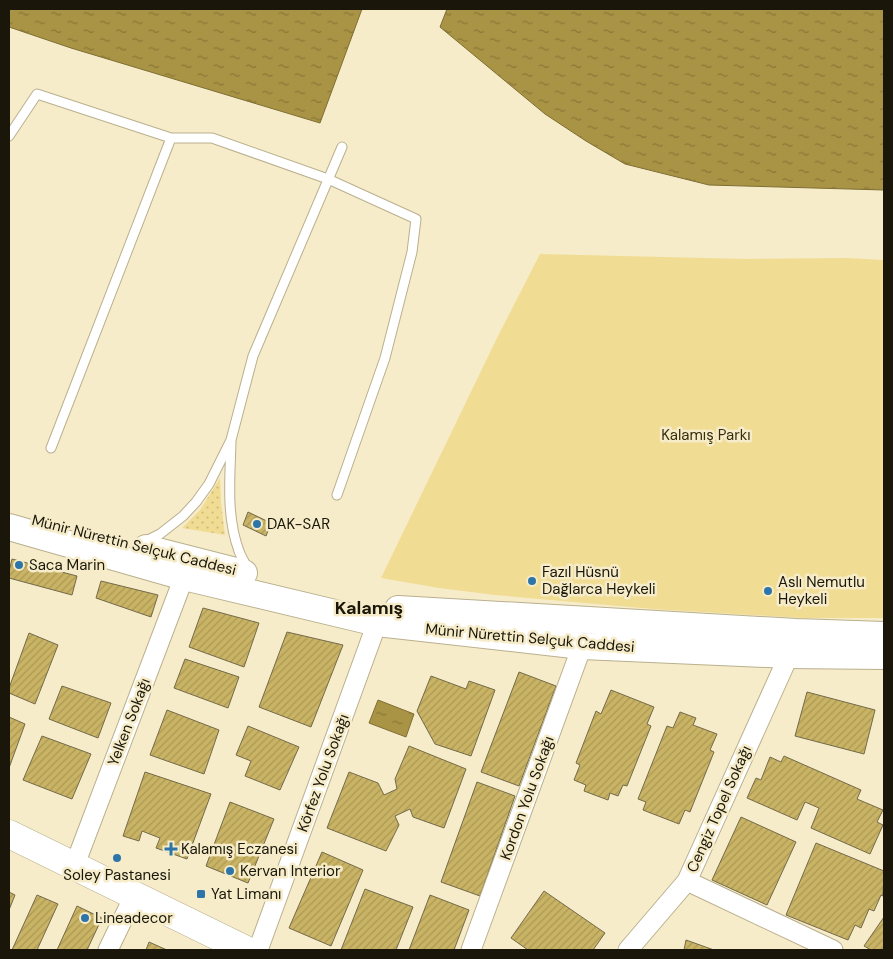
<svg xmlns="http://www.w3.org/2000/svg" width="893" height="959" font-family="'DM Sans',sans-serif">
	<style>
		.grass { fill: url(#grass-dots) }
		.green { fill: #f1dc93 }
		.water { fill: url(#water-ripples); stroke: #7e6e33 }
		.building { fill: url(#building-hatch); stroke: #736a4a }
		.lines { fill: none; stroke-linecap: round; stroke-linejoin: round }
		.lane-casing { stroke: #bab08e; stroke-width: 11 }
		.street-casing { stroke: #bab08e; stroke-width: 21 }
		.secondary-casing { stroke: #bab08e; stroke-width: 28 }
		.primary-casing { stroke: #bab08e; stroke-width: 29 }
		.lane { stroke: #fff; stroke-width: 9 }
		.street { stroke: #fff; stroke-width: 19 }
		.secondary { stroke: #fff; stroke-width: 26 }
		.primary { stroke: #fff; stroke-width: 28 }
		.poi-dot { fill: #2d74a8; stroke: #f6ecc9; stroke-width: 2 }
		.labels { text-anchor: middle; stroke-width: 5; stroke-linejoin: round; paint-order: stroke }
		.park-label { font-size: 15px; fill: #372e0a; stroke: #f6ecc9 }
		.poi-label { font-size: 15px; fill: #1a170a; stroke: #f6ecc9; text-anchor: start }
		.street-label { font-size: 15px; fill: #1a170a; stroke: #f6ecc9 }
		.quarter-label { font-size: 18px; font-weight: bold; fill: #1a170a; stroke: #f6ecc9 }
	</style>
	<defs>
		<pattern id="grass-dots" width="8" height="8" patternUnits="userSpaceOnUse" patternTransform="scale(1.25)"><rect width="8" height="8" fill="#f1dc93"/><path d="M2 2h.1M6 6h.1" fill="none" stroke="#cebc7d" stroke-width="1.8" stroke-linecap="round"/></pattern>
		<pattern id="water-ripples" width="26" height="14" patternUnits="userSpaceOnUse" patternTransform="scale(1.25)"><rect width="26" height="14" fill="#a99344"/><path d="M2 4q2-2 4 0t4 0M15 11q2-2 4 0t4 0" fill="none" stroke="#897737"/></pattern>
		<pattern id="building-hatch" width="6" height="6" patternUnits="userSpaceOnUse" patternTransform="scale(1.25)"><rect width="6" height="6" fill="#c9b364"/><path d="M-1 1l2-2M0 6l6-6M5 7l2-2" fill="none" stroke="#ac9955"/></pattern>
	</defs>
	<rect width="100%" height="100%" fill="#f6ecc9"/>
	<path class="grass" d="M220 478 221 502 225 535 182 528 200 510Z"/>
	<path class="green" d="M540 254 747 259 847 258 884 260V618H803L653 609 495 595 439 588 381 578 497 338Z"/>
	<path class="water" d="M9 9H362L320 123 71 48 9 27Z
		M447 9H884V190L709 185 625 164 586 141 545 114 440 27Z
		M378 700 414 714 406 737 369 723Z"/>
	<path class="building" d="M248 512 271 523 266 536 243 525Z
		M12 559 77 576 72 595 9 578V571Z
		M101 581 158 595 151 617 96 598Z
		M203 608 259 623 244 667 189 647Z
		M287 632 343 645 311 727 259 707Z
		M29 633 58 645 35 704 9 693V688Z
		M185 659 239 677 228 708 174 688Z
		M519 672 556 686 519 786 481 772Z
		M431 676 466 689 469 681 495 690 471 756 435 744 417 711Z
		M62 686 111 703 98 738 49 719Z
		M611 690 654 707 647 724 651 726 627 786 623 785 618 796 610 793 608 800 584 791 586 785 574 780 580 765 576 763 596 711 601 714Z
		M807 692 875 710 864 754 795 736Z
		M167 710 219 730 204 774 150 755Z
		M680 712 696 718 693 725 717 734 710 750 714 752 690 812 685 810 679 824 643 810 646 802 638 799 667 726 673 728Z
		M9 717 25 724 9 768Z
		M248 726 299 747 280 790 245 776 251 761 236 755Z
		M42 736 91 754 72 799 23 780Z
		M409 746 466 769 444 828 413 817 410 809 395 816 399 825 386 851 327 828 349 772 378 783 384 795 397 789 395 779Z
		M784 756 861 790 857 799 883 810 877 822 883 825 870 854 811 828 819 808 805 802 797 820 747 798 756 778 761 780 770 757 781 762Z
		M145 772 211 794 187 859 156 848 160 838 142 831 139 841 123 836Z
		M477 782 515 796 480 896 441 882Z
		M230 802 274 819 248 883 206 866Z
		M741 817 796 842 767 905 712 880Z
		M816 843 884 871 883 896 881 895 874 911 869 909 861 928 855 925 848 940 786 915Z
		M322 852 363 870 331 946 289 928Z
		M365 889 413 907 396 950H341Z
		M544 891 605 933 593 950H528L511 938Z
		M9 892 15 895 9 910Z
		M37 895 58 904 37 950H12Z
		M430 895 469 910 454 950H409Z
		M77 906 102 918 87 950H57Z
		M884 917V950H871L864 946Z
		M686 940 714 950H683H684Z
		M149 942 167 950H146Z"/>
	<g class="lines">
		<g class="lane-casing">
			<path id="lane" d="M9 136 37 94 171 138
				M231 442C230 479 226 516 239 551 241 557 245 563 248 569
				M51 448 171 138H212L328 179 416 219 412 252 385 358 337 495
				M146 541 160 534 183 516 196 502 209 484 231 440 253 356 342 147"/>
		</g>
		<g class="street-casing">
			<path id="street" d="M74 867 184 577
				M687 881 833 950
				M108 950 134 896
				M258 950 377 623
				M471 950 582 646
				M628 950 687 881 789 655"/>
		</g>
		<g class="secondary-casing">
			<path id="secondary" d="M9 527 184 577 377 623 582 646 789 655 884 656
				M146 548 244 573
				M398 609 796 632 884 635"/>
		</g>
		<g class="primary-casing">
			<path id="primary" d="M9 834 246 950"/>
		</g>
		<use href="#lane" class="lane"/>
		<use href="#street" class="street"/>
		<use href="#secondary" class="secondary"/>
		<use href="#primary" class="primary"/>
	</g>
	<g class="poi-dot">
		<circle cx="257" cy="524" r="5"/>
		<circle cx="19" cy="565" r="5"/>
		<circle cx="532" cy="581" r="5"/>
		<circle cx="768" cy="591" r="5"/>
		<path d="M168.5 841.5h5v5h5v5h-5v5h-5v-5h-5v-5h5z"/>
		<circle cx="117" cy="858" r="5"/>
		<circle cx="230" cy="871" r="5"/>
		<rect x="196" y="889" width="10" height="10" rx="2.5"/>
		<circle cx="85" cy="918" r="5"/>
	</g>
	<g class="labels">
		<g class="park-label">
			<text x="706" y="440">Kalamış Parkı</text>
		</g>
		<g class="poi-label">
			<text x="267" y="529">DAK-SAR</text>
			<text x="29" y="570">Saca Marin</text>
			<text x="542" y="577">Fazıl Hüsnü<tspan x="542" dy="17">Dağlarca Heykeli</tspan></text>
			<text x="778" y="587">Aslı Nemutlu<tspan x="778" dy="17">Heykeli</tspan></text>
			<text x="181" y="854">Kalamış Eczanesi</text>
			<text x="240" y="876">Kervan Interior</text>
			<text x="117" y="880" text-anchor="middle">Soley Pastanesi</text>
			<text x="211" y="899">Yat Limanı</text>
			<text x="95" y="923">Lineadecor</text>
		</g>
		<g class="street-label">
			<text transform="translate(134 545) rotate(14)" y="5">Münir Nürettin Selçuk Caddesi</text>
			<text transform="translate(530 638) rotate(5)" y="5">Münir Nürettin Selçuk Caddesi</text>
			<text transform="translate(129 722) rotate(-69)" y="5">Yelken Sokağı</text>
			<text transform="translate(323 773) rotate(-70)" y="5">Körfez Yolu Sokağı</text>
			<text transform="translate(527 798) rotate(-70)" y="5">Kordon Yolu Sokağı</text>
			<text transform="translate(719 809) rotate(-66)" y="5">Cengiz Topel Sokağı</text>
		</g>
		<g class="quarter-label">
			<text x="369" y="614">Kalamış</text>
		</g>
	</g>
	<rect width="893" height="959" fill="none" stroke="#1a170a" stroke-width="20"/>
</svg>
